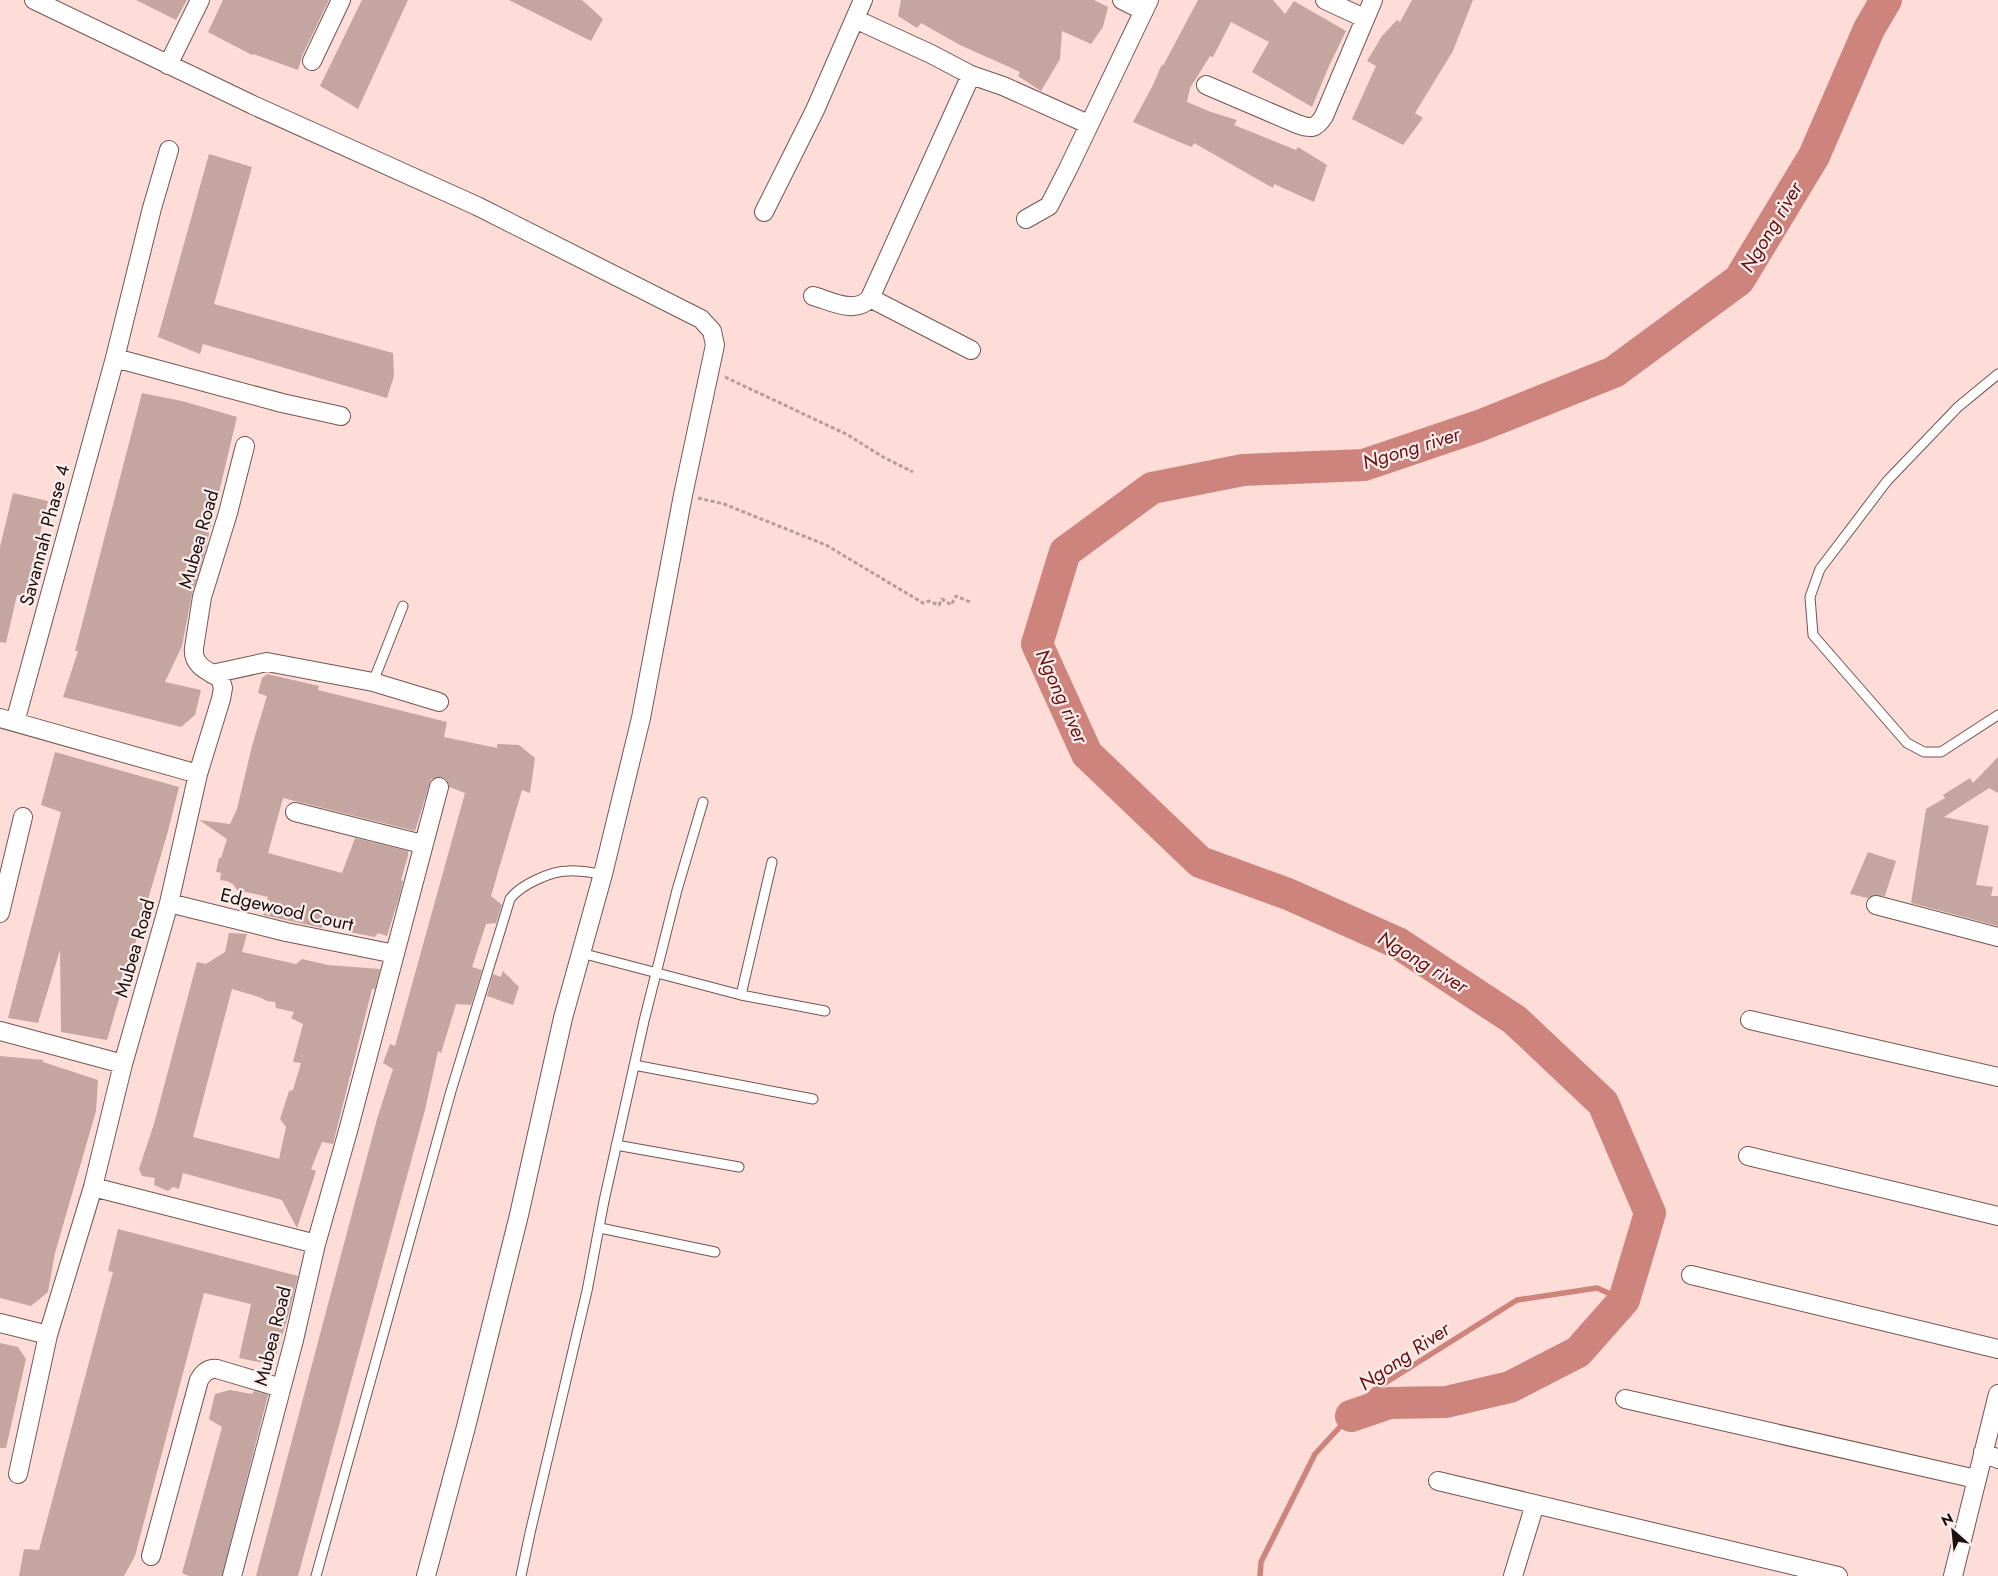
<svg xmlns="http://www.w3.org/2000/svg" width="1998" height="1576" font-family="Jost,sans-serif">
	<style>
		.lines { fill: none; stroke-linecap: round; stroke-linejoin: round }
		.stream { stroke: #cc847c; stroke-width: 5.5 }
		.river { stroke: #cc847c; stroke-width: 32 }
		.building { fill: #c4a5a0; fill-rule: evenodd }
		.lane-casing { stroke: #715552; stroke-width: 11 }
		.street-casing { stroke: #715552; stroke-width: 20 }
		.path { stroke: #b79c98; stroke-width: 3; stroke-dasharray: 4 2.5; stroke-linecap: butt }
		.lane { stroke: #fff; stroke-width: 9 }
		.street { stroke: #fff; stroke-width: 18 }
		.labels { text-anchor: middle; stroke-width: 4.5; stroke-linejoin: round; paint-order: stroke }
		.street-label { font-size: 19px; fill: #1c1110; stroke: #fceeec }
		.water-label { font-size: 20px; font-style: italic; fill: #6a1413; stroke: #fceeec }
	</style>
	<rect width="100%" height="100%" fill="#fedcd7"/>
	<g class="lines">
		<path class="stream" d="M1260 1576 1261 1562 1315 1454 1374 1390 1517 1300 1597 1288 1624 1300"/>
		<path class="river" d="M1351 1416 1389 1403 1446 1402 1510 1387 1578 1352 1624 1300 1650 1213 1603 1103 1515 1020 1398 943 1288 894 1200 862 1087 754 1037 644 1065 552 1152 488 1243 470 1364 465 1479 426 1614 372 1739 280 1814 156 1869 29 1886 0"/>
	</g>
	<path class="building" d="M136 0H187L176 20Z
		M223 0H329L302 56 298 70 253 54 252 55 208 32Z
		M362 0H408L358 109 320 86Z
		M509 0H582L603 19 591 41Z
		M901 0H1094L1108 7 1103 27 1091 44 1062 31 1060 59 1041 91 1018 76 1020 72 960 45 921 23 917 28 898 16Z
		M1198 0H1273L1285 14 1294 1 1346 31 1329 66 1312 107 1252 72 1269 42 1231 22 1213 57 1210 56 1190 88 1187 102 1211 112 1237 120 1234 125 1296 150 1298 147 1327 165 1314 202 1274 184 1273 188 1194 143 1192 147 1184 144 1133 122 1153 85 1162 64 1163 66Z
		M1412 0H1473L1453 51 1415 113 1423 118 1403 145 1352 119 1376 66 1367 61 1382 36 1397 20 1400 22Z
		M209 154 252 167 214 304 393 353 394 376 387 398 203 344 200 354 158 337Z
		M142 393 182 401 237 417 204 555 192 594 182 646 165 682 201 690 195 715 181 727 63 697 78 651H75Z
		M13 493 48 501 25 597 17 595 6 643 0 642V547Z
		M267 674 319 686 318 690 447 722 444 737 497 748V744L519 745 535 758 530 793 522 790 491 896 502 905 496 923 486 924 472 967 482 970 471 1005 456 1004 441 1053 438 1051 425 1110 298 1576H256L377 1119 393 1069 383 1063 390 1044 395 1046 465 793 449 787 447 780 442 777 431 779 415 831 283 798 268 853 342 873 355 838 408 851V856L401 880 403 881 400 894 387 936 378 933 375 937 349 932 350 927 324 920 322 928 263 915 268 897 237 890 233 884 227 881 220 880 221 873 216 872 219 858H221L227 839 199 820 230 824 237 809 252 746 267 696 258 693 262 678Z
		M55 752 179 787 168 831 107 1040 61 1032 60 950 38 1023 8 1018 61 812 41 805Z
		M1998 757V793L1989 788 1944 817 1989 826 1976 885 1993 887 1991 896H1998V926L1911 903 1926 809 1945 798 1943 795 1970 778 1973 783Z
		M1868 852 1896 861 1885 896 1874 895 1868 898 1850 894Z
		M229 933 247 934 242 952 296 964 302 959 328 965 380 969 375 989H372L333 1144 322 1142 311 1169 316 1171 297 1228 282 1200 183 1173 179 1189 173 1187 168 1191 154 1185 155 1178 142 1176 139 1169 154 1124 197 962 206 964 225 952ZM232 989 259 997 267 1001 275 1002 276 1008 294 1012 291 1018 303 1024 293 1062 301 1063 293 1090 289 1091 280 1119 286 1127 279 1159 193 1137Z
		M503 971 519 987 513 1005 487 996 493 974 501 977Z
		M0 1056 43 1060V1062L98 1080 96 1111 55 1253 48 1292 31 1306 0 1298Z
		M118 1229 298 1276 289 1313 273 1365 239 1358 251 1304 204 1293 135 1556 124 1576H19L24 1549 39 1550 113 1272 108 1271Z
		M0 1343 18 1347 26 1359 6 1448H0Z
		M230 1390 252 1394 254 1391 268 1395 222 1576H189L182 1573 222 1427 209 1419 215 1394Z"/>
	<g class="lines">
		<g class="lane-casing">
			<path id="lane" d="M1998 374 1958 407 1887 481 1820 569 1810 597 1813 635 1907 743 1924 752H1941L1998 715
				M373 682 403 606
				M581 953 741 995 825 1011
				M741 995 772 862
				M634 1065 813 1099
				M616 1145 739 1167
				M600 1228 715 1252
				M316 1576 451 1091 510 899C520 885 551 871 568 871 579 870 592 873 603 874
				M521 1576 530 1533 587 1291 604 1201 644 1021 677 890 703 802"/>
		</g>
		<g class="street-casing">
			<path id="street" d="M34 0 253 105 477 206 701 319 712 331 715 345 683 495 641 718 603 874 563 1018 519 1215 466 1427 426 1576
				M1122 0 1144 11
				M1325 0 1364 18
				M855 19 931 54 971 75 1003 86 1088 124
				M312 61 341 0
				M168 65 200 0
				M1206 85 1297 124C1311 129 1316 129 1324 116L1373 0
				M764 212 815 110 863 0
				M1026 219 1049 206 1068 169 1149 0
				M813 296C831 301 856 315 870 298L971 75
				M870 298 971 350
				M115 358 282 403 341 416
				M212 674 267 662 373 682 439 702
				M0 718 198 774
				M15 722 115 358 152 208 169 150
				M295 812 422 844
				M169 903 286 932 395 954
				M1876 905 1998 937
				M0 913 23 817
				M1750 1020 1998 1077
				M0 1031 123 1064
				M1748 1156 1998 1216
				M93 1187 316 1244
				M1691 1275 1998 1349
				M0 1323 48 1335
				M1625 1399 1976 1479
				M1983 1452 1998 1459
				M18 1474 48 1335 93 1187 123 1064 169 903 198 774 221 699 223 688 220 678C207 671 192 665 194 648L202 597 228 513 245 446
				M1438 1481 1838 1576
				M151 1556 199 1380C203 1373 208 1368 217 1369L281 1388
				M232 1576 294 1340 316 1244 348 1131 439 787
				M1513 1576 1535 1504
				M1953 1576 1998 1394"/>
		</g>
		<path class="path" d="M725 377 848 435 883 457 913 472
			M698 498 724 504 826 545 923 603 929 601 939 605 942 599 951 605 956 596 970 602"/>
		<use href="#lane" class="lane"/>
		<use href="#street" class="street"/>
	</g>
	<g class="labels">
		<g class="street-label">
			<text transform="translate(44 535) rotate(-75)" y="7">Savannah Phase 4</text>
			<text transform="translate(198 539) rotate(-74)" y="7">Mubea Road</text>
			<text transform="translate(287 909) rotate(13)" y="7">Edgewood Court</text>
			<text transform="translate(134 948) rotate(-74)" y="7">Mubea Road</text>
			<text transform="translate(272 1336) rotate(-76)" y="7">Mubea Road</text>
		</g>
		<g class="water-label">
			<text transform="translate(1771 227) rotate(-59)" y="7">Ngong river</text>
			<text transform="translate(1411 448) rotate(-17)" y="7">Ngong river</text>
			<text transform="translate(1062 696) rotate(66)" y="7">Ngong river</text>
			<text transform="translate(1423 962) rotate(31)" y="7">Ngong river</text>
			<text transform="translate(1404 1356) rotate(-34)" y="7">Ngong River</text>
		</g>
	</g>
	<g transform="translate(1953 1531) rotate(333)" stroke="#fceeec" stroke-width="4" paint-order="stroke">
	<path d="M0-4L9 19L0 12L-9 19Z" fill="#1c1110"/>
	<text y="-8" font-size="14" font-weight="bold" text-anchor="middle" fill="#1c1110">N</text>
	</g>
</svg>
